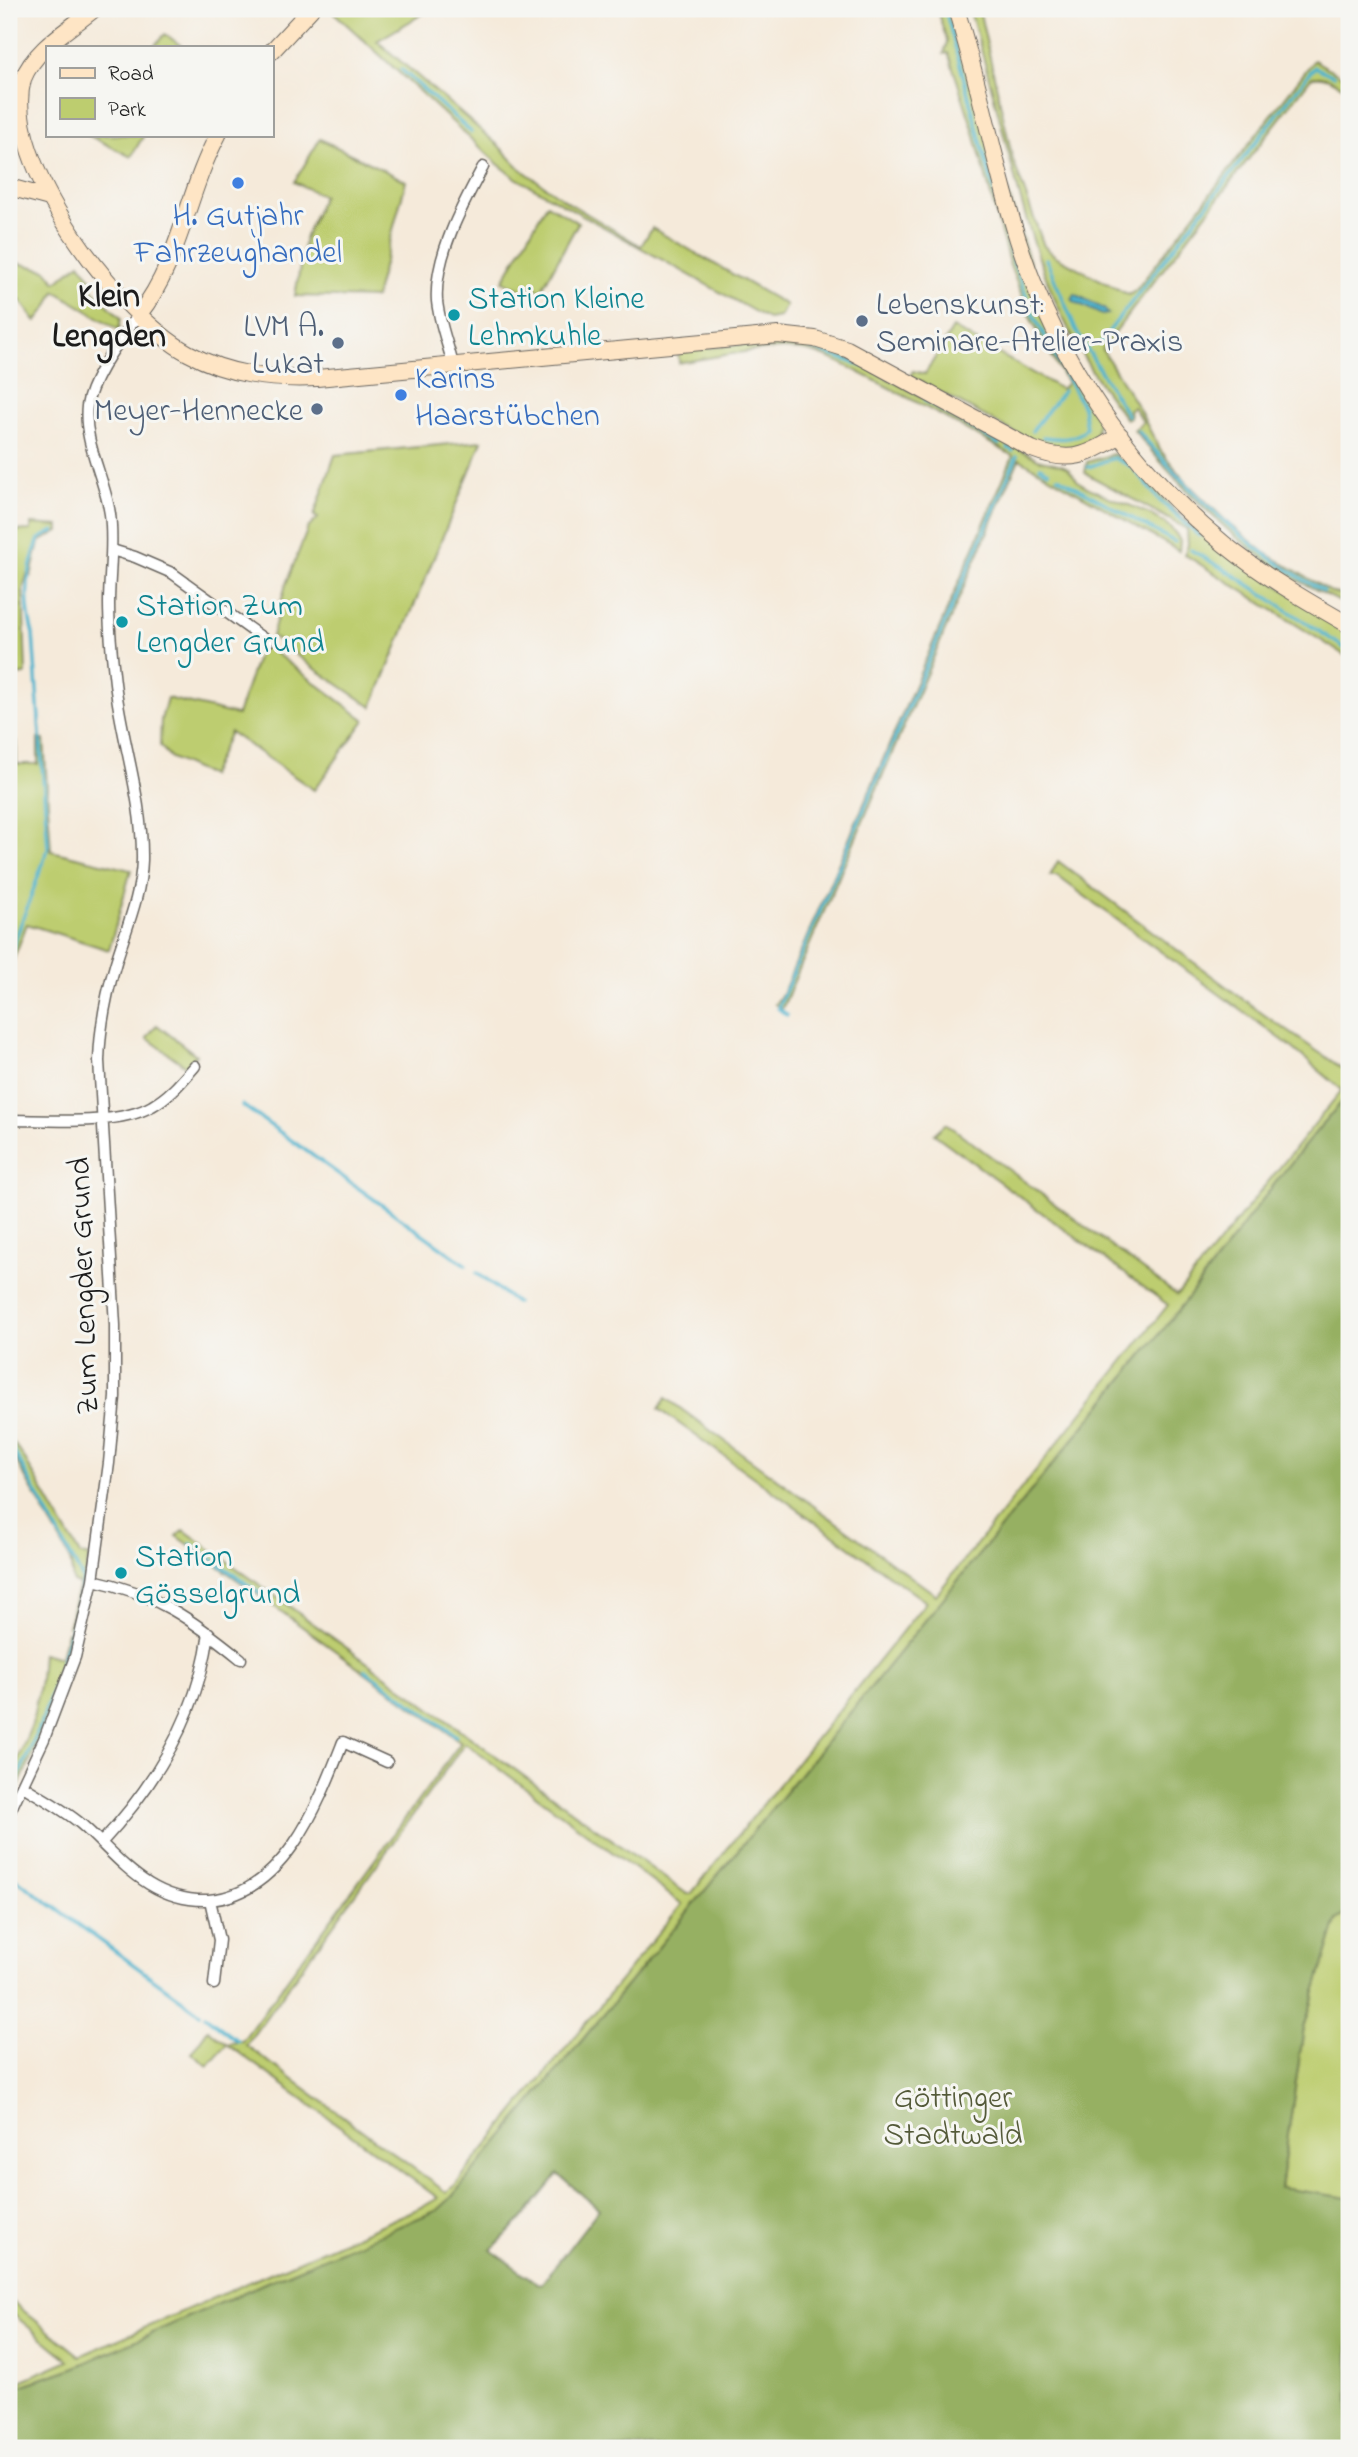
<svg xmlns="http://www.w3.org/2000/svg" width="1358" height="2457" font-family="'Indie Flower',sans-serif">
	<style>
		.green { fill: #bdcd6f; stroke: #6c7446; stroke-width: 2; fill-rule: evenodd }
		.forest { fill: #96b062; stroke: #59663f; stroke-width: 2; fill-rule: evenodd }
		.water { fill: #4fb4ce; stroke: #366875; stroke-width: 2 }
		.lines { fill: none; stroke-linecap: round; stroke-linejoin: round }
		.stream { stroke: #4fb4ce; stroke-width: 3.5 }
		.street-casing { stroke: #68645e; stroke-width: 13 }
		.secondary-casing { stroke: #68645e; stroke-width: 18 }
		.street { stroke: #fff; stroke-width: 10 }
		.secondary { stroke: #fee5c5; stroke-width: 16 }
		.shop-dot { fill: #3f7fe0; stroke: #f6f6f2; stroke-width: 2.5 }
		.culture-dot { fill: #0f9aa8; stroke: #f6f6f2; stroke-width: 2.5 }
		.service-dot { fill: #5c6f8a; stroke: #f6f6f2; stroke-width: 2.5 }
		.labels { text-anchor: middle; stroke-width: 6; stroke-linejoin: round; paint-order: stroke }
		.shop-label { font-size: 32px; fill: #366cbe; stroke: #f6f6f2 }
		.culture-label { font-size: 32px; fill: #0d838f; stroke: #f6f6f2; text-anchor: start }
		.service-label { font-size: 32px; fill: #4e5e75; stroke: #f6f6f2; text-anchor: end }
		.street-label { font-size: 32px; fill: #1c1c1c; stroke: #f6f6f2 }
		.park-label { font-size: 32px; fill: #545a39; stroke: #f6f6f2 }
		.quarter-label { font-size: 35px; font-weight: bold; fill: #1c1c1c; stroke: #f6f6f2 }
	</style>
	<rect width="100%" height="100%" fill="#f6f6f2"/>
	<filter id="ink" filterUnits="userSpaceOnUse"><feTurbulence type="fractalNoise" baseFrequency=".0143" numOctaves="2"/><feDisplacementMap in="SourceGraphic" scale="14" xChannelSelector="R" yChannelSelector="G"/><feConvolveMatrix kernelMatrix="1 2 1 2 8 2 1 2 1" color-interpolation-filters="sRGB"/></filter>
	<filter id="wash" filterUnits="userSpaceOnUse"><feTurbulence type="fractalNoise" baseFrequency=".00686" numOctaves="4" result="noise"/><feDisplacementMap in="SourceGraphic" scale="28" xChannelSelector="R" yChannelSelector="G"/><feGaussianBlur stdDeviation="1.57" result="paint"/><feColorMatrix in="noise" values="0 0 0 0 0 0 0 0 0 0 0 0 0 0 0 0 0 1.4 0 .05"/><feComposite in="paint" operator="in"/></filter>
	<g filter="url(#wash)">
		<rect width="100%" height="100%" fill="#f5eada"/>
		<path class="green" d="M330 9H431L377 41 498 145 522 170 569 203 641 246 652 228 786 305 780 317 768 319 516 178 498 164Z
			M937 9H951L1057 350 1098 421 1096 435 1081 446 1064 450 1038 445 910 376 913 371 925 374 953 328 1061 389 1067 383 1032 321 1009 263 973 129 948 53 944 54 947 41Z
			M969 9H979L1013 160 1044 246 1055 256 1129 295 1136 290 1314 60 1349 80V90C1338 84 1324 73 1311 78L1102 349 1139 409 1160 450 1188 484 1225 520 1264 552 1333 593 1343 595 1349 590V601L1346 605C1325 594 1303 584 1283 572 1226 535 1177 483 1134 430L1143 422 1133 407 1129 410 1130 417 1126 419C1025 295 1016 154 969 9Z
			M165 34 183 47H153Z
			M88 135H144L131 157Z
			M320 139 406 181 375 298 295 296 305 238 323 196 294 182Z
			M547 204 578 223 541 291 530 285 526 292 503 281Z
			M9 261 46 270 56 282 80 263 93 282 90 287 121 318 119 330 55 291 48 306 36 322 20 300 15 302 9 294Z
			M767 342H790L836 351 1038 459C1047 462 1057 463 1064 466 1072 469 1073 477 1079 482 1105 501 1168 511 1180 541L1179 551 1019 459 782 1009 775 1004 783 993 1013 456C968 430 923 405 876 381 855 371 831 356 807 351 772 344 715 357 679 363L678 351Z
			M482 441 474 461 372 707 311 666 272 636 286 584 308 528 318 518 314 516 335 455Z
			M1113 454 1132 463 1174 510 1212 543 1349 631V658L1184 554 1188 545 1187 529 1085 473 1087 462Z
			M31 524 59 526V531L39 542 31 576 27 575 23 589 26 674 9 675V527H12V531L31 530Z
			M262 643 365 720 314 790 230 732 210 776 171 758 160 746 161 720 167 698 237 715Z
			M38 739 44 740 51 851 131 870 109 950 27 924 9 971V741H16L17 764H38Z
			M1058 861 1263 1014 1349 1073V1094C1275 1175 1215 1268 1145 1352 912 1634 685 1919 450 2199L438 2210 267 2282 76 2367 9 2390V2386L69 2360 9 2311V2299L80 2356 424 2206 438 2198 227 2044 208 2066 191 2053 208 2029 227 2044 242 2041 461 1742 177 1536 184 1530 687 1894H691L926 1602 659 1409 666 1398 936 1595 1168 1305 934 1134 946 1123 1177 1295 1342 1090 1289 1045 1057 876H1050ZM465 1743 682 1904 455 2185 446 2192 246 2045Z
			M157 1025 196 1055 187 1067 147 1038Z
			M9 1437 23 1456 80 1555H89L86 1573 88 1574 77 1628 68 1627 79 1584 73 1582 70 1558 9 1448Z
			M67 1632 75 1634C60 1693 36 1751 9 1805V1781L32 1724 40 1680 42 1653 61 1658Z
			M1349 1912V2198L1280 2188 1304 2028 1337 1920Z"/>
		<path class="forest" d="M1349 1094V1912L1337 1920 1304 2028 1280 2188 1349 2198V2448H9V2390L76 2367 267 2282 438 2210 450 2199C685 1920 912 1634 1145 1352 1215 1268 1275 1175 1349 1094ZM558 2174 599 2209 542 2283 538 2284 491 2250 522 2219Z"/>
		<path class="water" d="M1075 294 1104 309 1108 314 1102 315 1075 302 1072 299Z"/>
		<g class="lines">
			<path class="stream" d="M945 9 1013 261 1034 316 1083 407 1086 428C1076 441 1059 439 1043 437
				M401 69 471 132
				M1344 82 1349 85
				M1046 259 1077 332 1127 415
				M1099 344 1311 71 1315 67 1334 76
				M809 347 863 366
				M925 400 999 444
				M1032 431 1063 391
				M1138 431C1194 496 1248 551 1324 591
				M1008 448 1013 451
				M1040 467 1049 472
				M1088 467 1114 458 1132 467 1159 500 1199 536
				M1058 477 1175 542
				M1191 550 1234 575 1349 651
				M9 957 48 849 33 634C24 602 26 570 39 539L54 531
				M787 1015 778 1008 1017 456
				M242 1105 466 1265
				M477 1273 516 1303
				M9 1442 83 1579C67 1654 44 1726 9 1795
				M191 1544 261 1594
				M365 1670 456 1736
				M9 1874 200 2013
				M205 2016 238 2041"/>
		</g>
	</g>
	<g filter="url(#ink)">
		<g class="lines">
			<g class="street-casing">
				<path id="street" d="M453 365C448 344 439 322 437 301 434 257 463 204 483 167
					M112 550 135 557 172 573 268 642
					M9 1120C48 1120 118 1126 152 1106 170 1096 182 1081 195 1066
					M93 1580C155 1593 193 1620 241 1659
					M23 1786C42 1798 63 1809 81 1824 104 1844 123 1868 149 1884 167 1895 188 1901 209 1900 285 1894 319 1803 343 1742L387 1762
					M9 1813 44 1739 75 1657 93 1580 109 1463 115 1397V1325L99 1061C100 1027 106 995 116 962 126 929 141 895 142 860 143 799 122 742 115 683 112 657 109 630 109 604 109 574 114 544 110 514 105 479 83 442 87 406 91 378 122 336 139 314
					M101 1843C156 1784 198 1714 209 1633
					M210 1900 219 1940 214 1984"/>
			</g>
			<g class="secondary-casing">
				<path id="secondary" d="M94 9C69 30 35 48 23 79 0 161 120 316 188 353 228 375 271 380 317 378L778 335 815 339 847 349 1032 449C1070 464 1088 456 1120 435
					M956 9C980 85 994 164 1018 240 1056 359 1128 465 1224 544 1262 575 1307 601 1349 625
					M271 52 311 9
					M9 187 46 197
					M139 314C180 263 187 192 218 135"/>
			</g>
			<use href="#street" class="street"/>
			<use href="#secondary" class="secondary"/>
		</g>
	</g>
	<g class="shop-dot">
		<circle cx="238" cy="183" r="7"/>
		<circle cx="401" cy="395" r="7"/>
	</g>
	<g class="culture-dot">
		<circle cx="454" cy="315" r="7"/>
		<circle cx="122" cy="622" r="7"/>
		<circle cx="121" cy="1573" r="7"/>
	</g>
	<g class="service-dot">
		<circle cx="862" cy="321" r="7"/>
		<circle cx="338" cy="343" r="7"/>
		<circle cx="317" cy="409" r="7"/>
	</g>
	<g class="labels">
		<g class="shop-label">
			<text x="238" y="225">H. Gutjahr<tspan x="238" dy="37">Fahrzeughandel</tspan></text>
			<text x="415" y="388" text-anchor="start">Karins<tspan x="415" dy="37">Haarstübchen</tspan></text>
		</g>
		<g class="culture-label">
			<text x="468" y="308">Station Kleine<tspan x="468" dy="37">Lehmkuhle</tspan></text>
			<text x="136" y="615">Station Zum<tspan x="136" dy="37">Lengder Grund</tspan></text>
			<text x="135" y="1566">Station<tspan x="135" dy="37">Gösselgrund</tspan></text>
		</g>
		<g class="service-label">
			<text x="876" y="314" text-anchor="start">Lebenskunst:<tspan x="876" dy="37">Seminare-Atelier-Praxis</tspan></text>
			<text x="324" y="336">LVM A.<tspan x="324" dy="37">Lukat</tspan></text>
			<text x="303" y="420">Meyer-Hennecke</text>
		</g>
		<g class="street-label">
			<text transform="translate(82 1286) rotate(-92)" y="11">Zum Lengder Grund</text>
		</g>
		<g class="park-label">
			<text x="953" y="2107">Göttinger<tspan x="953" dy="37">Stadtwald</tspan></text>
		</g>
		<g class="quarter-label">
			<text x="109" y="306">Klein<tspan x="109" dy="40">Lengden</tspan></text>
		</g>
	</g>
	<rect width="1358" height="2457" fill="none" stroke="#f6f6f2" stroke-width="35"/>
	<rect x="46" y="46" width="228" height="91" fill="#f6f6f2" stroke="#9f9f9c" stroke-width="2"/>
	<rect x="60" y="68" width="35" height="10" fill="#fee5c5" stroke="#9f9f9c" stroke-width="2"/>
	<text x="108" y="80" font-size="21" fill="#1c1c1c">Road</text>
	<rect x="60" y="98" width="35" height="21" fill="#bdcd6f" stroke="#9f9f9c" stroke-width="2"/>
	<text x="108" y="116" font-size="21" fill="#1c1c1c">Park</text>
</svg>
